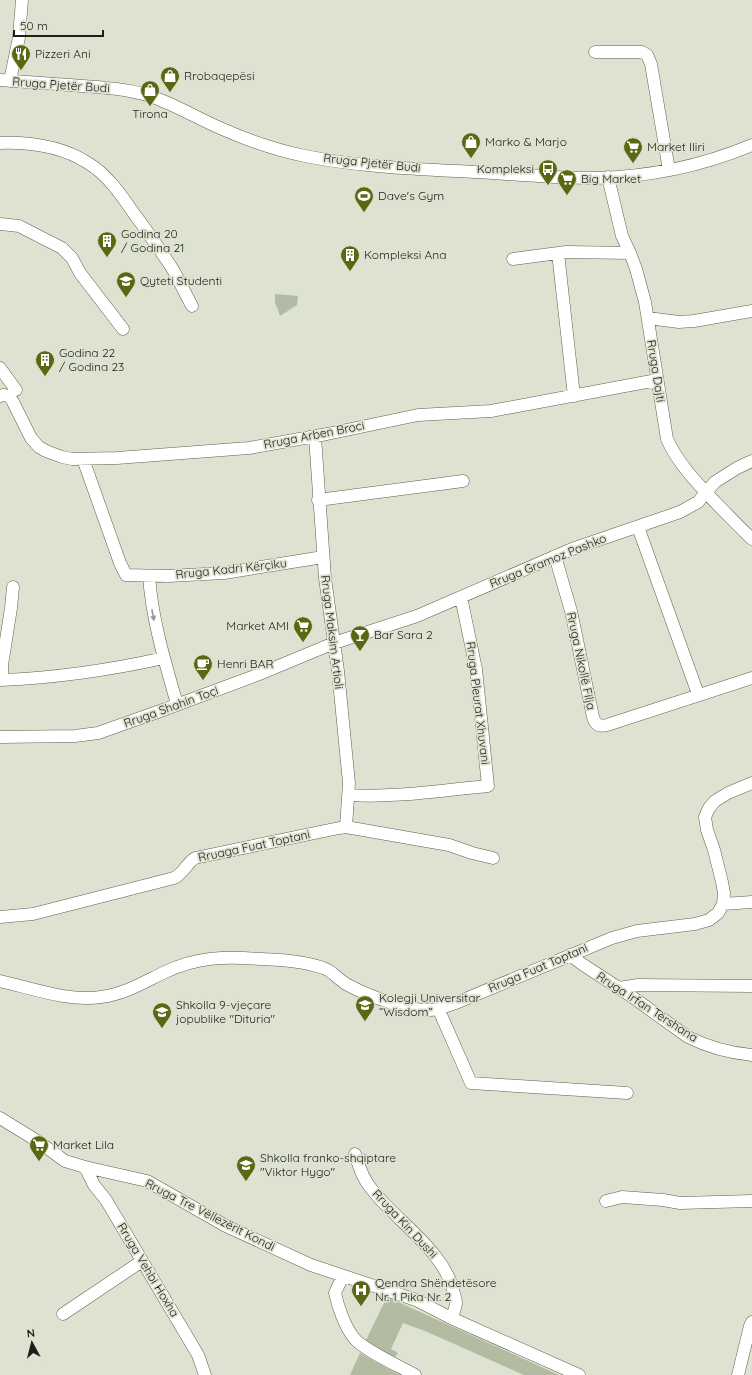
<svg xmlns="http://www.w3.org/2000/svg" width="752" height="1375" font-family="Quicksand,sans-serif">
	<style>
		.green { fill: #b4bba3 }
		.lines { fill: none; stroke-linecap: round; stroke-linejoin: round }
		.minor-casing { stroke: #5c6052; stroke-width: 13 }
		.minor { stroke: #fff; stroke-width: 12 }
		.oneway { fill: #999a98 }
		.labels { text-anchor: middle; stroke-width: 3.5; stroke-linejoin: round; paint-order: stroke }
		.poi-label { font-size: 12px; fill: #1d1f19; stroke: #dde2d1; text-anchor: start }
		.street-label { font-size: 12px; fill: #1d1f19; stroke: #dde2d1 }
	</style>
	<rect width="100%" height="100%" fill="#dde2d1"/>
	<path class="green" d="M275 294 298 296 297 305 280 316 275 302Z
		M387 1297 559 1375H524L425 1331 403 1323 391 1349 398 1353 394 1359 365 1342Z
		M360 1353 400 1375H350Z"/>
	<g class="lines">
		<g class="minor-casing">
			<path id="minor" d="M595 52H642L647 55 651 64 669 170
				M0 80C23 82 46 83 69 85 97 87 124 88 150 96 174 104 197 118 220 128 247 140 276 150 305 156 360 167 418 169 474 172 514 174 554 178 594 178 648 177 702 166 752 145
				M10 81 19 37 22 0
				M0 143C31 142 61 146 88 163 108 175 122 196 135 215 148 232 160 250 172 268 179 280 185 293 192 306
				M608 177 622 236 630 253 636 269 645 302 667 439C678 464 698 484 717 504 729 516 740 528 752 539
				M0 224 19 226 62 248 72 258 80 273 123 329
				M558 253 574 396
				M513 259 566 252 630 253
				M648 318 679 322 694 321 752 311
				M0 368 16 390
				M0 396 3 395 9 396 13 402 31 438 39 447 46 451 62 457 72 459 117 458 249 448 327 434 418 415 491 411 657 380
				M315 437 325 578 338 671 349 783 346 827
				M83 459 120 563 126 575 168 576 224 573 323 557
				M318 500 463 481
				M638 527 698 694
				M555 556 571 611 593 717C595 724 599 727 607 725L752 678
				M149 576C152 620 165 662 177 704
				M0 680C56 678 110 670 164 658
				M2 680V665L11 608 13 587
				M0 737 75 736 98 733 163 710 257 675 334 643 417 616 572 549 680 512 698 502 715 482 737 468 752 461
				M349 795C396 798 442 790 488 786L476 669 461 597
				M723 904 752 902
				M0 917 33 914 174 878C183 874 187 863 195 858L339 828 346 827 449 845 472 853 493 858
				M570 955 582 964 631 996 688 1037C708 1047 730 1053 752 1055
				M0 981C31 988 69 1002 101 997 125 994 144 982 165 972 197 957 226 956 260 959 282 960 306 961 326 969 334 973 340 981 348 985 366 995 408 1011 429 1010 438 1010 449 1005 458 1002L612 938 637 931 695 924 709 920 718 913 723 904 724 893 722 882 714 850 707 830 705 817 709 808 715 801 728 793 752 783
				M619 988 638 985 752 986
				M438 1008 471 1083 627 1093
				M0 1118 39 1142 65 1161 85 1167 147 1181 226 1226 311 1265 416 1300 451 1318 579 1375
				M355 1154C359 1166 362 1177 370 1187 395 1221 446 1251 454 1294 455 1297 456 1300 456 1303 456 1308 453 1313 451 1318
				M85 1167 94 1185 106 1200 198 1355 205 1375
				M606 1201 622 1197 663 1200 680 1203 752 1201
				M343 1276 335 1293C338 1307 345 1327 354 1338 362 1349 401 1367 415 1375
				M63 1314 142 1261
				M738 1375 750 1326 752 1322"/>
		</g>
		<use href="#minor" class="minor"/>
	</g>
	<defs><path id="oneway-solid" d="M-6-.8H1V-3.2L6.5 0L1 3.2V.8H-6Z"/></defs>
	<use class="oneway" href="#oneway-solid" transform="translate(153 615) rotate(79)"/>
	<defs>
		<g id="restaurant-pin" transform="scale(1)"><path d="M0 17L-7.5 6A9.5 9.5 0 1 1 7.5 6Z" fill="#596913" stroke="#dde2d1"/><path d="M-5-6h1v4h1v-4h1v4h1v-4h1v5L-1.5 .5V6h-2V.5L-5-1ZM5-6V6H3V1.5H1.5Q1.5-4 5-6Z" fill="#fff"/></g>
		<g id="shop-pin" transform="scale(1)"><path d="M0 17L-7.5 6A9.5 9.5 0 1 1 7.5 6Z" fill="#596913" stroke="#dde2d1"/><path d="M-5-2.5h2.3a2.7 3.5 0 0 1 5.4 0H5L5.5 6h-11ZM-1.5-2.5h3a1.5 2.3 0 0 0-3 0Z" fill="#fff"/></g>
		<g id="supermarket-pin" transform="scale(1)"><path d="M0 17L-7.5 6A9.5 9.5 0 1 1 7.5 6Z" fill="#596913" stroke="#dde2d1"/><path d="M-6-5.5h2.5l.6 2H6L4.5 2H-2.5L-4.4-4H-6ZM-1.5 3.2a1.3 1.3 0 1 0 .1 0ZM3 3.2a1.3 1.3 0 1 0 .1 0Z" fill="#fff"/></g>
		<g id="bus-pin" transform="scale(1)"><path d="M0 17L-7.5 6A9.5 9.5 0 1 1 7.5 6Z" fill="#596913" stroke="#dde2d1"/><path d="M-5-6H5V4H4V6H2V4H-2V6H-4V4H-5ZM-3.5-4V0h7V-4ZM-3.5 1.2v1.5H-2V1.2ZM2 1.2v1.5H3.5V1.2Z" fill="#fff"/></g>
		<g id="stadium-pin" transform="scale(1)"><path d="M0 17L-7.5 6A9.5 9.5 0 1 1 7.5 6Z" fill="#596913" stroke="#dde2d1"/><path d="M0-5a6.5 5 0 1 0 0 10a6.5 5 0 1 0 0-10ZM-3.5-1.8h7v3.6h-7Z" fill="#fff"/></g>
		<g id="building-pin" transform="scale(1)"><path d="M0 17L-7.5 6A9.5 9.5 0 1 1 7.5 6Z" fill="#596913" stroke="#dde2d1"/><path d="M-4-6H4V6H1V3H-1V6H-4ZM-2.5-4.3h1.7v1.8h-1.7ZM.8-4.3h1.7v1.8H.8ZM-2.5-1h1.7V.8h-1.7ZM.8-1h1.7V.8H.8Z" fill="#fff"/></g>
		<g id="university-pin" transform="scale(1)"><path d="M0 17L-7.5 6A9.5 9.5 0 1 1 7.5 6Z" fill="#596913" stroke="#dde2d1"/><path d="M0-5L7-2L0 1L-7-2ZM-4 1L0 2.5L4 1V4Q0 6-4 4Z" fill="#fff"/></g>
		<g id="bar-pin" transform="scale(1)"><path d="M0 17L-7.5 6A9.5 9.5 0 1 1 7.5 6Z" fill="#596913" stroke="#dde2d1"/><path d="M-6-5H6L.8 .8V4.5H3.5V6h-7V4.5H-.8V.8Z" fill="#fff"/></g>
		<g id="cafe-pin" transform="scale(1)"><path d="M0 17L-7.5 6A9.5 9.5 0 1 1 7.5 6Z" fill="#596913" stroke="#dde2d1"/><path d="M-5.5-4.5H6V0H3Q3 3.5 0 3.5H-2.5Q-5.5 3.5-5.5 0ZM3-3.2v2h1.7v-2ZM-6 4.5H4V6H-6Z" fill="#fff"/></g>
		<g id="school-pin" transform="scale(1)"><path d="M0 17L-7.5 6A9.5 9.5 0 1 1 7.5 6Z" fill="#596913" stroke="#dde2d1"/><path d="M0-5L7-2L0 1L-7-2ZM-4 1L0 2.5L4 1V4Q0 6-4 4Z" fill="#fff"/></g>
		<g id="hospital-pin" transform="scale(1)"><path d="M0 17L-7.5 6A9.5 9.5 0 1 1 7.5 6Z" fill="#596913" stroke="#dde2d1"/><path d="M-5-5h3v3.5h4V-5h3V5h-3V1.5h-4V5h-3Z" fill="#fff"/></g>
	</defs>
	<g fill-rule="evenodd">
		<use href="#restaurant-pin" x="21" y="54"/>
		<use href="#shop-pin" x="170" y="76"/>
		<use href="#shop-pin" x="150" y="90"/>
		<use href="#shop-pin" x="471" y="142"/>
		<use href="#supermarket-pin" x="633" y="147"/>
		<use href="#bus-pin" x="548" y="169"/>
		<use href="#supermarket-pin" x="567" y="179"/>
		<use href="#stadium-pin" x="364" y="196"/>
		<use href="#building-pin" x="107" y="241"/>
		<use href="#building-pin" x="350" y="255"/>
		<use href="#university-pin" x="126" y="281"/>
		<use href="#building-pin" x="45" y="360"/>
		<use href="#supermarket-pin" x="303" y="626"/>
		<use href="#bar-pin" x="360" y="635"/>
		<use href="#cafe-pin" x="203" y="664"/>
		<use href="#university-pin" x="365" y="1005"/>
		<use href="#school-pin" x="162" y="1012"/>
		<use href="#supermarket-pin" x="39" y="1145"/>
		<use href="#school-pin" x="246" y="1165"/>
		<use href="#hospital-pin" x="361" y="1290"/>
	</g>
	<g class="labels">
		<g class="poi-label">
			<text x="35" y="58">Pizzeri Ani</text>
			<text x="184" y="80">Rrobaqepësi</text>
			<text x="150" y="118" text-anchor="middle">Tirona</text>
			<text x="485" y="146">Marko &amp; Marjo</text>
			<text x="647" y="151">Market Iliri</text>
			<text x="534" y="173" text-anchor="end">Kompleksi</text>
			<text x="581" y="183">Big Market</text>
			<text x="378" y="200">Dave's Gym</text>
			<text x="121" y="238">Godina 20<tspan x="121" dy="14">/ Godina 21</tspan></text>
			<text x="364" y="259">Kompleksi Ana</text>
			<text x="140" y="285">Qyteti Studenti</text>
			<text x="59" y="357">Godina 22<tspan x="59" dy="14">/ Godina 23</tspan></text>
			<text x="289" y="630" text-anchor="end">Market AMI</text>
			<text x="374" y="639">Bar Sara 2</text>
			<text x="217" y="668">Henri BAR</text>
			<text x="379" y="1002">Kolegji Universitar<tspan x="379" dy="14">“Wisdom”</tspan></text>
			<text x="176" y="1009">Shkolla 9-vjeçare<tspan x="176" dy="14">jopublike "Dituria"</tspan></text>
			<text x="53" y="1149">Market Lila</text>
			<text x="260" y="1162">Shkolla franko-shqiptare<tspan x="260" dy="14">"Viktor Hygo"</tspan></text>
			<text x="375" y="1287">Qendra Shëndetësore<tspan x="375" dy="14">Nr. 1 Pika Nr. 2</tspan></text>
		</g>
		<g class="street-label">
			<text transform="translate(61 85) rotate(4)" y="4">Rruga Pjetër Budi</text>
			<text transform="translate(372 163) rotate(6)" y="4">Rruga Pjetër Budi</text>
			<text transform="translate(656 371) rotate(81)" y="4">Rruga Dajti</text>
			<text transform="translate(314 435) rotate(-11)" y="4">Rruga Arben Broci</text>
			<text transform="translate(548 561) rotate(-22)" y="4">Rruga Gramoz Pashko</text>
			<text transform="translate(231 569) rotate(-6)" y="4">Rruga Kadri Kërçiku</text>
			<text transform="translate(332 632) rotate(83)" y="4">Rruga Maksim Artioli</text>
			<text transform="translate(581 661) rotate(78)" y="4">Rruga Nikollë Filja</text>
			<text transform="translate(478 703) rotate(83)" y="4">Rruga Pleurat Xhuvani</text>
			<text transform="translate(171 707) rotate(-20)" y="4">Rruga Shahin Toçi</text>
			<text transform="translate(254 846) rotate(-12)" y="4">Rruaga Fuat Toptani</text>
			<text transform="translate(538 968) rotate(-23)" y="4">Rruga Fuat Toptani</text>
			<text transform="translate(647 1007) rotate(33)" y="4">Rruga Irfan Tërshana</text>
			<text transform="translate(210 1215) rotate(27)" y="4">Rruga Tre Vëllezërit Kondi</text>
			<text transform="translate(405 1224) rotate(47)" y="4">Rruga Kin Dushi</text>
			<text transform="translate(148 1270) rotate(59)" y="4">Rruga Vehbi Hoxha</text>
		</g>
	</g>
	<g transform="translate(32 1343) rotate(353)" stroke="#dde2d1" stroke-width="3" paint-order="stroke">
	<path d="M0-3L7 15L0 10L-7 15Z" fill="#1d1f19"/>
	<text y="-6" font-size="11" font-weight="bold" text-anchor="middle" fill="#1d1f19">N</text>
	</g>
	<path d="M14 30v6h89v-6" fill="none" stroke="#1d1f19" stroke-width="2"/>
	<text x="20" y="30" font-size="12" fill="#1d1f19" stroke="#dde2d1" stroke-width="3" paint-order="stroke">50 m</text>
</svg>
